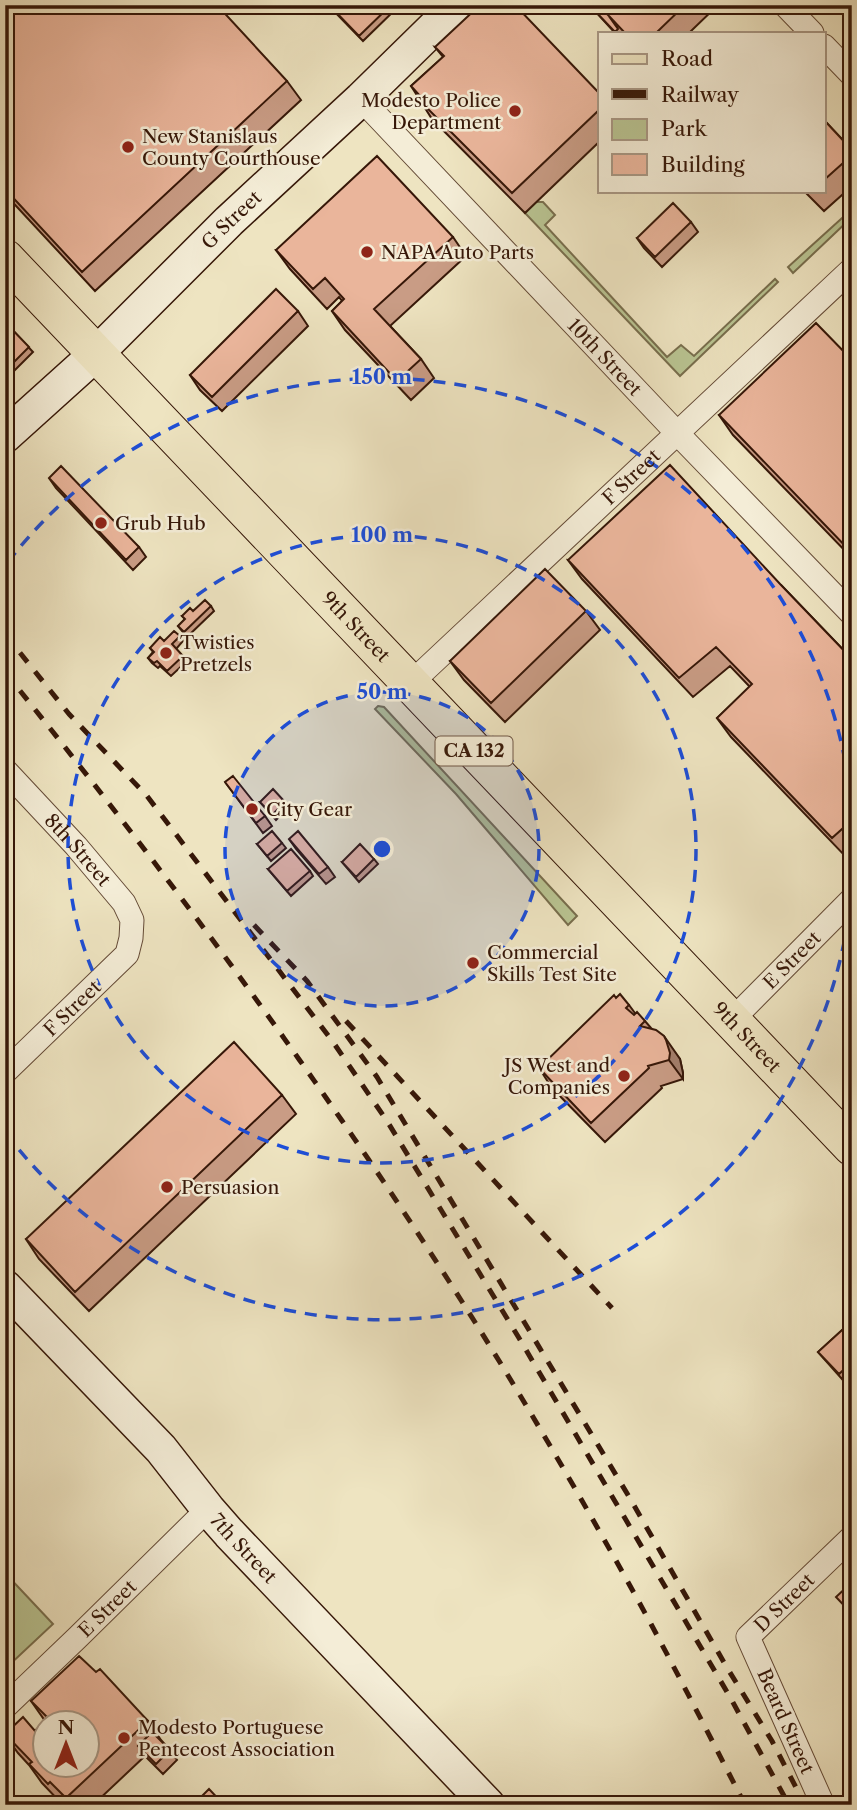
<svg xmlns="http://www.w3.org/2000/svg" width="857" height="1810" font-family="'Libre Caslon Text',serif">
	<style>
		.green { fill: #b9c492; stroke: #786e4d; stroke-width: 2 }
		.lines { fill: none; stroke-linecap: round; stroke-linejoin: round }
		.street-casing { stroke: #644a36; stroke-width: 25 }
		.secondary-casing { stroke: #361708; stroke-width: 36 }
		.primary-casing { stroke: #361708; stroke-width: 39 }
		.street { stroke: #f4edd7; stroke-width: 23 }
		.secondary { stroke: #f4edd7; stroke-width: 33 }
		.primary { stroke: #eee4c1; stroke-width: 37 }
		.rail { stroke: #361708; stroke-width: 5; stroke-dasharray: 12 12; stroke-linecap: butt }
		.wall { fill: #c99c85; stroke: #361708; stroke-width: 2 }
		.shaded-wall { fill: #a47f6c; stroke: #361708; stroke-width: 2 }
		.building { fill: #eab59b; stroke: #361708; stroke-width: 2; fill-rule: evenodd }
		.ring { fill: none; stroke: #1d4ed8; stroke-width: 3.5; stroke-dasharray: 12 9 }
		.poi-dot { fill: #8f2418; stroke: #f4edd7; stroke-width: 2.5 }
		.labels { text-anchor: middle; stroke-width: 5; stroke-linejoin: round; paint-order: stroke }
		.shield { fill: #f4edd7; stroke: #6f5746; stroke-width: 2 }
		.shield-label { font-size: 18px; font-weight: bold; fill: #361708 }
		.poi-label { font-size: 19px; fill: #361708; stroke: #f4edd7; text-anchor: start }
		.street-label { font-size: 19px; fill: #361708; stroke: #f4edd7 }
		.centre { fill: #1d4ed8; stroke: #f4edd7; stroke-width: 3.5 }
		.ring-label { font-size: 21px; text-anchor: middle; font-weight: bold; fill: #1d4ed8; stroke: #f4edd7; stroke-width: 5; stroke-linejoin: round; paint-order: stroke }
	</style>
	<rect width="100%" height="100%" fill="#eee4c1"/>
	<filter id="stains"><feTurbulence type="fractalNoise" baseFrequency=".00286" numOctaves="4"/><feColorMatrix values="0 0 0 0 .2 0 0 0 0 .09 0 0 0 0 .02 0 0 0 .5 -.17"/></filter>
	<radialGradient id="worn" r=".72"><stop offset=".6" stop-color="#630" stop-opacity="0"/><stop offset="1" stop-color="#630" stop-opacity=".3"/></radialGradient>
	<path class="green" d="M536 202H543L555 215 545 225 667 357 681 345 694 356 775 279 778 282 680 376 525 213Z
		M852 209V217L793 273 788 267Z
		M378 706 384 707 577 916 568 925 456 794 375 709Z
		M5 1573 53 1624 5 1669Z"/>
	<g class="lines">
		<g class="street-casing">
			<g id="street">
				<path d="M785 5 812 33"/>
				<path d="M824 46 852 75"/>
				<path id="s1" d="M361 99 677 433 852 614"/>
				<path id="s2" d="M410 684 852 269"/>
				<path id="s3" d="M5 770 76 846 124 903 132 920 131 938 127 954 5 1072"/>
				<path id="s4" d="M731 1021 852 899"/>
				<path id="s5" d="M5 1707 78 1637 208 1509"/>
				<path id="s6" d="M823 1805 748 1637 852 1537"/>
			</g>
		</g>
		<g class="secondary-casing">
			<g id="secondary">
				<path id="s7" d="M5 436 97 353 229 221 361 99 457 5"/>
				<path id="s8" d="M5 1287 161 1449 208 1509 229 1533 488 1805"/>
			</g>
		</g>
		<g class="primary-casing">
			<g id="primary">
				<path id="s9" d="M5 258 852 1147"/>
			</g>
		</g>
		<use href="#street" class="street"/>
		<use href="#secondary" class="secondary"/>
		<use href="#primary" class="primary"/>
		<path class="rail" d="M5 634 69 714 147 796 333 1042 387 1121 519 1338 730 1697 789 1805
			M5 672C183 893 352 1122 501 1364 553 1449 603 1536 651 1624 683 1684 714 1744 745 1805
			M254 925 307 981 377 1077 628 1495 726 1666 772 1741 805 1805
			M346 1021 612 1308"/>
	</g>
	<path class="wall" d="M5 5 287 81 301 100 95 291 5 194Z
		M328 5H400L363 41Z
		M601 5H718L689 33H615L595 11Z
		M435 47 600 94V141L525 213 432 119 411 86 443 57Z
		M824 120 852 150V186L824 211 804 191H824Z
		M691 222 698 232 662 267 644 248 637 238Z
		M453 237 466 256 390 326 421 359 434 378 411 400 345 330 332 311 342 301 339 297 327 309 290 269 276 250Z
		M298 311 308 326 222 411 200 390 190 375Z
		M5 322 33 352 9 376 5 371Z
		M852 360V558L733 435 719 415Z
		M49 478 139 547 146 557 133 570 56 488Z
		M568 560 781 585 852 659V852L846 857 731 737 717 718 750 687 730 666 693 697 582 579Z
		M211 606 214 611 187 637 178 626 185 619 182 616Z
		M586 611 600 630 505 722 464 680 450 661Z
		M180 636 183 641 176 649 187 661 171 676 160 666 158 668 152 663 148 658 153 652 150 648 164 641Z
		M225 782 265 816 272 826 263 833Z
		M260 802H285L289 807 276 820Z
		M289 839 328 867 335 877 326 884 296 849Z
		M282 843 286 848 271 861 257 844Z
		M374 859 378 864 359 882 342 862Z
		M268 869 310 871 313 876 291 896Z
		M616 998 629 1005 635 1013 645 1021 651 1028 680 1059 683 1073V1079L661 1086 662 1088 605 1142 552 1088 539 1068Z
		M282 1095 296 1114 89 1311 39 1259 26 1239Z
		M852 1321V1370L842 1379 818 1352Z
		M96 1672 148 1721 161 1740 170 1750 177 1760 163 1774 145 1756 93 1805H68L64 1801 61 1803 42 1783 29 1765 18 1753 5 1735 35 1731 45 1721 31 1701Z"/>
	<path class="shaded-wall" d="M664 1036 680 1059 683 1073V1079L669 1060Z"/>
	<path class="building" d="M5 5H217L287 81 82 272 5 189Z
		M329 5H391L359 36Z
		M480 5H515L600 94V109L512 193 419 100 422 98 411 86 444 56 435 47Z
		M601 5 618 6 608 15 618 29 615 32 595 11Z
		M618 5H685L656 33H625L608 15Z
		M824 120 852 150V155L824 180Z
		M377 156 453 237 374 309 421 359 397 381 332 311 344 299 325 278 313 289 276 250Z
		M673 203 691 222 655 257 637 238Z
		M276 289 298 311 212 397 190 375Z
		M5 322 29 347 6 370H5Z
		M816 323 852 360V553L719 415Z
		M670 465 781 585 852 659V820L832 838 717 718 752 684 716 647 679 678 568 560Z
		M61 466 139 547 126 560 49 478Z
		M545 569 586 611 491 703 450 661Z
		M205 600 211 606 184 632 178 626 185 619 182 616 190 608 193 611Z
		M174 631 180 636 172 644 183 656 167 671 157 661 154 663 148 658 154 652 150 648 160 637 164 641Z
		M233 776 265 816 256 823 225 782Z
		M273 789 285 802 272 815 260 802Z
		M272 831 282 843 267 856 257 844Z
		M298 831 328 867 319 874 289 839Z
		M360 844 374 859 356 877 342 862Z
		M291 849 310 871 287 891 268 869Z
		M620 994 629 1005 626 1008 634 1015 637 1012 645 1021 640 1026 656 1030 664 1036 666 1040 670 1053 669 1060 648 1066 649 1068 591 1123 539 1068 614 995 616 998Z
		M234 1042 282 1095 75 1292 26 1239Z
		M852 1321V1362L839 1374 818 1352Z
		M852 1582V1614L836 1597Z
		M79 1656 96 1672 100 1669 148 1721 66 1798 50 1782 48 1784 29 1764 32 1762 5 1734 23 1717 35 1731 48 1718 31 1701ZM46 1723H88V1765H46Z
		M152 1732 170 1750 156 1764 138 1746Z
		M209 1789 224 1805H193Z"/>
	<circle cx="382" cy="849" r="157" fill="#1d4ed8" fill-opacity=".12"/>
	<g class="ring">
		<circle cx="382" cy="849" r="157"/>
		<circle cx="382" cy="849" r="314"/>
		<path d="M851 898A472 472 0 0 1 8 1136M8 562A472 472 0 0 1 851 800"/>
	</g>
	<g class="poi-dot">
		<circle cx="515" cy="111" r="7"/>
		<circle cx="128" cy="147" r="7"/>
		<circle cx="367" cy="252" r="7"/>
		<circle cx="101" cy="523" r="7"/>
		<circle cx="166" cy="653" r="7"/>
		<circle cx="252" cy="809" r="7"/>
		<circle cx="473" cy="963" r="7"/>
		<circle cx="624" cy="1076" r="7"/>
		<circle cx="167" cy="1187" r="7"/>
		<circle cx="124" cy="1738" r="7"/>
	</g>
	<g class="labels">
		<rect class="shield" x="435.5" y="736.5" width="77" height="29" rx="5"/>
		<g class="shield-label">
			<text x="474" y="757">CA 132</text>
		</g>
		<g class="poi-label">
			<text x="501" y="107" text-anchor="end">Modesto Police<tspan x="501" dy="22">Department</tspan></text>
			<text x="142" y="143">New Stanislaus<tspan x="142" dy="22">County Courthouse</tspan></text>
			<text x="381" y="259">NAPA Auto Parts</text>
			<text x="115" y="530">Grub Hub</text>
			<text x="180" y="649">Twisties<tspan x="180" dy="22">Pretzels</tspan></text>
			<text x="266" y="816">City Gear</text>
			<text x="487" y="959">Commercial<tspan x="487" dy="22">Skills Test Site</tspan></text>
			<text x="610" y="1072" text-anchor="end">JS West and<tspan x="610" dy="22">Companies</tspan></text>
			<text x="181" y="1194">Persuasion</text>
			<text x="138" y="1734">Modesto Portuguese<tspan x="138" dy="22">Pentecost Association</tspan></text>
		</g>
		<g class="street-label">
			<text dy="7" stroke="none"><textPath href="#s7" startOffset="313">G Street</textPath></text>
			<text dy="7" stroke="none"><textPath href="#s1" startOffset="355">10th Street</textPath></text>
			<text dy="7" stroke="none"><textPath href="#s2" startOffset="303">F Street</textPath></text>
			<text dy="7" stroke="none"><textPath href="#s9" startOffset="509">9th Street</textPath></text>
			<text dy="7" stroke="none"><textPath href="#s3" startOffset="108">8th Street</textPath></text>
			<text dy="7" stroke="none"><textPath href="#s4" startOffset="86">E Street</textPath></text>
			<text transform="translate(72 1008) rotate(-44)" y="7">F Street</text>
			<text dy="7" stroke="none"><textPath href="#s9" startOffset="1076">9th Street</textPath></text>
			<text dy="7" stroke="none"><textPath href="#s8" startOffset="354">7th Street</textPath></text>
			<text dy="7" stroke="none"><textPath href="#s6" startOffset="234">D Street</textPath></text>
			<text dy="7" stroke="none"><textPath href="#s5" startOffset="142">E Street</textPath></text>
			<text transform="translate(786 1721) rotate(66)" y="7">Beard Street</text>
		</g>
	</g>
	<circle cx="382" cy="849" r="10" class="centre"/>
	<g class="ring-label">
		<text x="382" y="384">150 m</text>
		<text x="382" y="542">100 m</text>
		<text x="382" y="699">50 m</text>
	</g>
	<rect width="857" height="1810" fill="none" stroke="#eee4c1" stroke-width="28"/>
	<rect x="7" y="7" width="843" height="1796" fill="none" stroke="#361708" stroke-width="3.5"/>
	<rect x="14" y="14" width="829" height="1782" fill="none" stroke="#361708" stroke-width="2"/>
	<rect x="598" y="32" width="228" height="161" fill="#f4edd7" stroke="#a89784" stroke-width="2"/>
	<rect x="612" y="54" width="35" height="10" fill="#eee4c1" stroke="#a89784" stroke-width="2"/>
	<text x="661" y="66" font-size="21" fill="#361708">Road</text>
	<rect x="612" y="89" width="35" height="10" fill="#361708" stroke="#a89784" stroke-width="2"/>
	<text x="661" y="102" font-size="21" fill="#361708">Railway</text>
	<rect x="612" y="119" width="35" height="21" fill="#b9c492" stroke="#a89784" stroke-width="2"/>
	<text x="661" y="136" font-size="21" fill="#361708">Park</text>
	<rect x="612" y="154" width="35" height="21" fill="#eab59b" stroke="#a89784" stroke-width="2"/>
	<text x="661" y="172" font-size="21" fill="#361708">Building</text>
	<g transform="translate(66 1744)"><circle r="33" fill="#f4edd7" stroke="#a89784" stroke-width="2"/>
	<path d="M0-5L12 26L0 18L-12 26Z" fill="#8f2418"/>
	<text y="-10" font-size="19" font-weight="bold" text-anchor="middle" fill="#361708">N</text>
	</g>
	<rect width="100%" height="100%" filter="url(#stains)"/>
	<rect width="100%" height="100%" fill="url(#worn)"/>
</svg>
